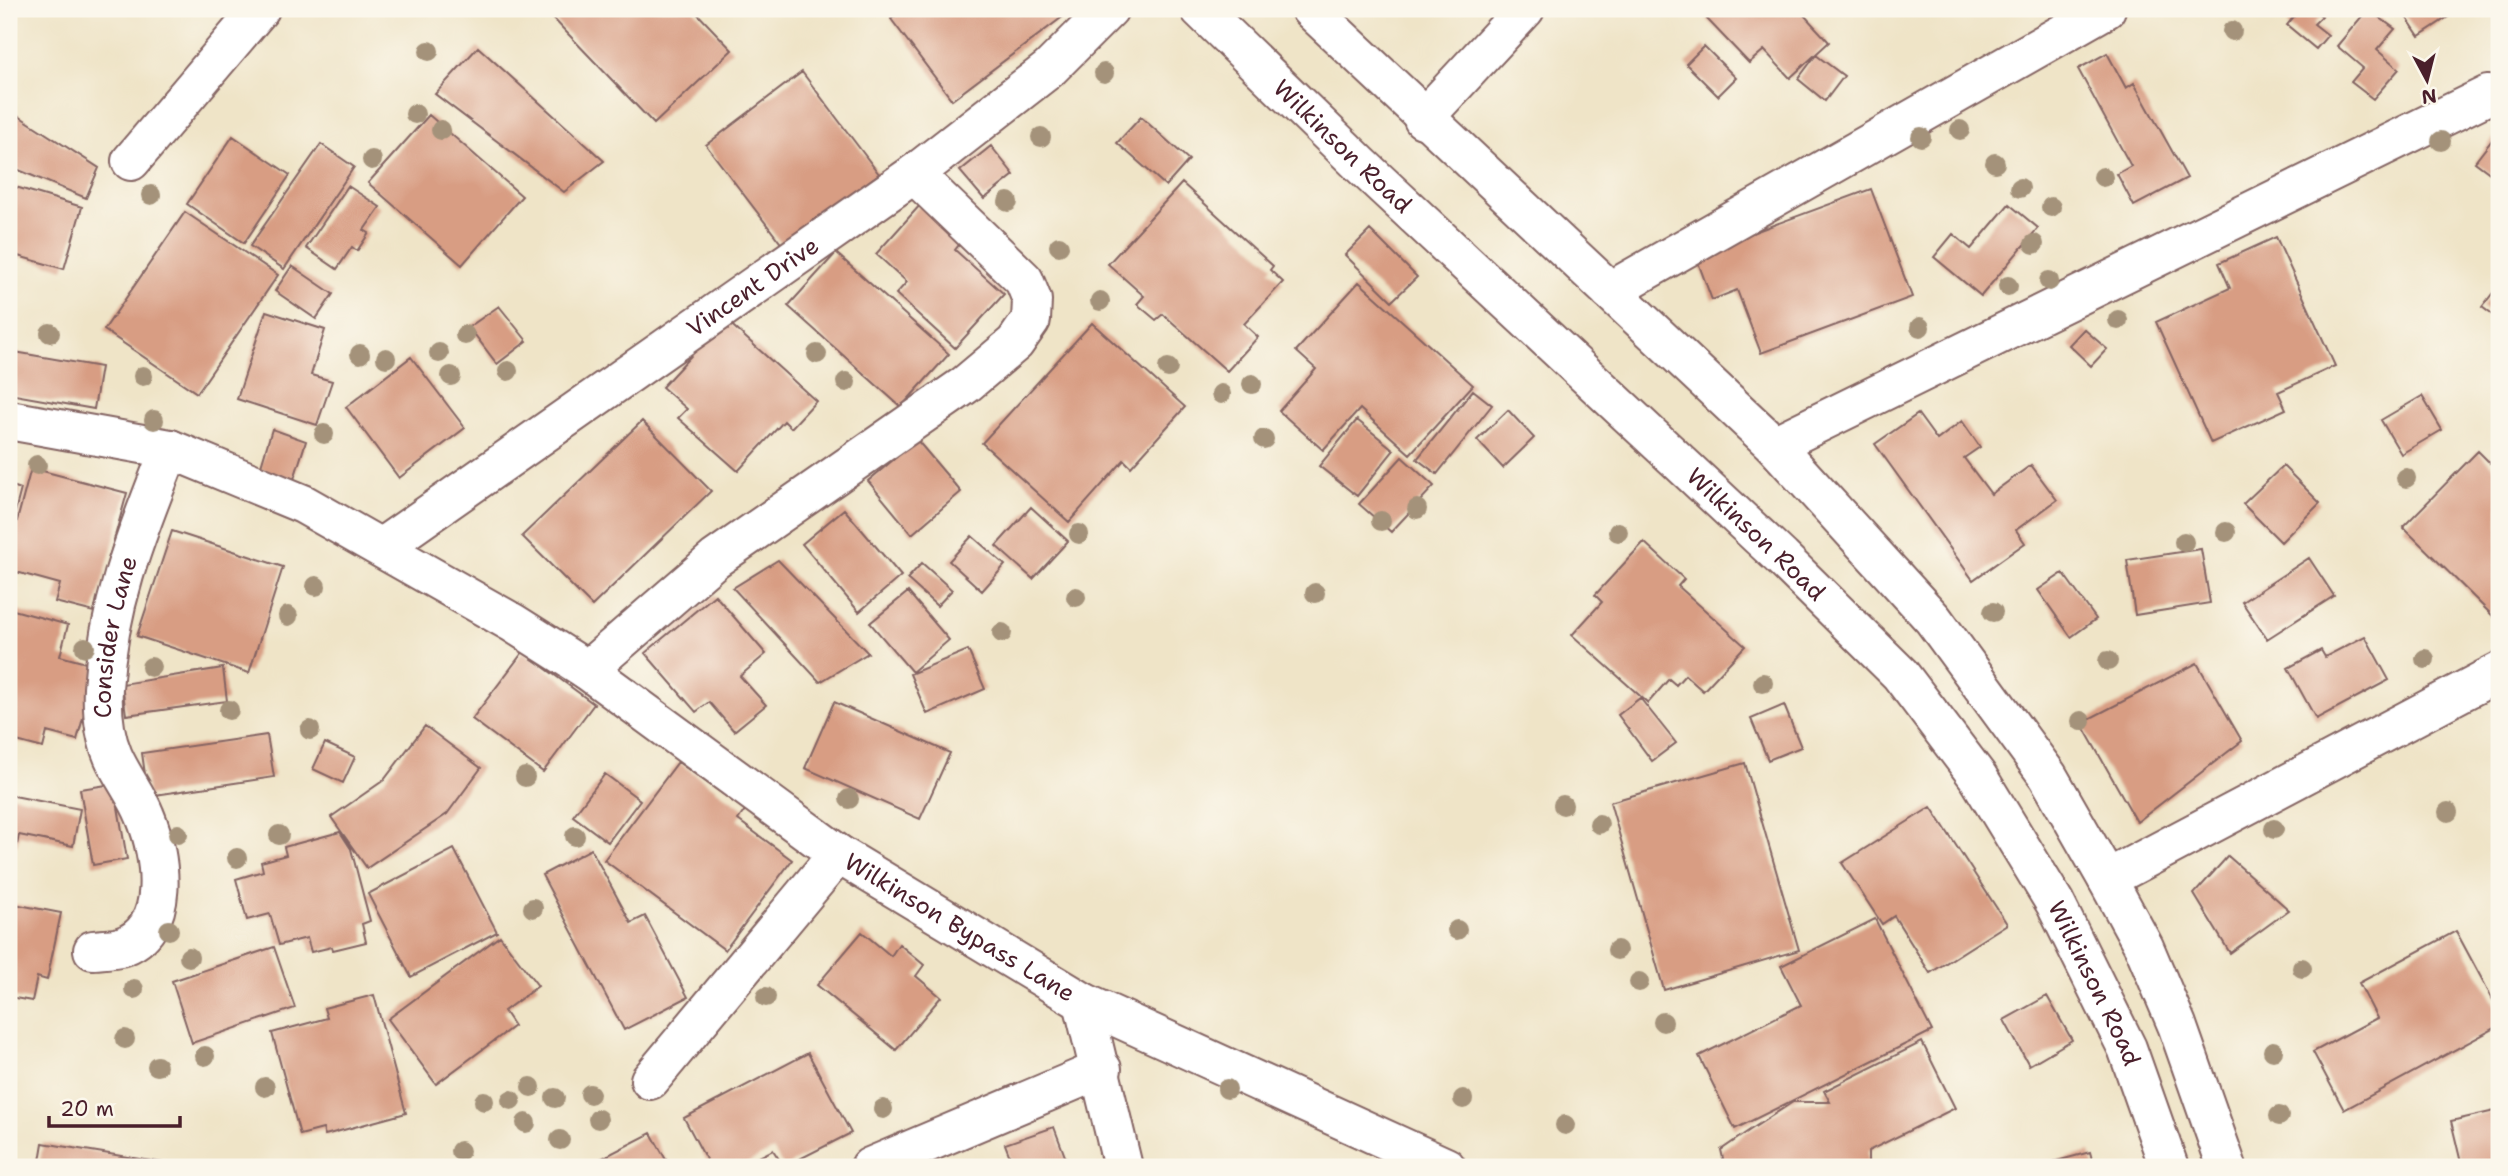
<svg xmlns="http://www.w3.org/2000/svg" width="2508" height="1176" font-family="'Shantell Sans',sans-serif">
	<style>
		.building { fill: #d89d83 }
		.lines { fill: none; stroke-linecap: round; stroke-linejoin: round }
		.minor-casing { stroke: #846462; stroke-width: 42 }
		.major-casing { stroke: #846462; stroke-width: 42 }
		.minor { stroke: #fff; stroke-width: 38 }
		.major { stroke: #fff; stroke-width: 38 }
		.tree { fill: #a4927a }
		.labels { text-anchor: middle; stroke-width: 5; stroke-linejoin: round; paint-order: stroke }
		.street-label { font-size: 24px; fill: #4a1f2b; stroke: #fbf7ec }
	</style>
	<rect width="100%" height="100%" fill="#fbf7ec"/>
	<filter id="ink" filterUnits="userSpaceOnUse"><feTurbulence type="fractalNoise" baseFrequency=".0143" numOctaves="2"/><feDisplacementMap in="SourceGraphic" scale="14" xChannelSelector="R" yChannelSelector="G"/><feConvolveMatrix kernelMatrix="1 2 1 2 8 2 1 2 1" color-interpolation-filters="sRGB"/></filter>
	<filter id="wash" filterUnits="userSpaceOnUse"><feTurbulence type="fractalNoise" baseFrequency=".00686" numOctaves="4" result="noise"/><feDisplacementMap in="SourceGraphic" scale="28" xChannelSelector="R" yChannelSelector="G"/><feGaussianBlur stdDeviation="1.57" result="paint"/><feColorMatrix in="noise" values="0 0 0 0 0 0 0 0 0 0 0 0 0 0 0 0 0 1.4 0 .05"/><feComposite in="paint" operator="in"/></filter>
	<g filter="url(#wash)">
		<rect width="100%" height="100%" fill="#efe4c7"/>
		<g id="blocks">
			<path class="building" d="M557 9H693L732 50 654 124 550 15Z
				M904 9H1073L952 100 891 19Z
				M1718 9H1808L1803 14 1829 42 1790 78 1764 50 1749 63 1707 19Z
				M2300 9H2312L2322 16 2314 24 2328 35 2316 49 2287 25Z
				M2368 9 2395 29 2377 50 2399 69 2373 99 2351 82 2363 68 2337 46Z
				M2401 9H2460L2419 36Z
				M1704 46 1736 78 1718 96 1686 64Z
				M478 47 604 161 564 192 435 94Z
				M2107 53 2126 88 2134 83 2187 178 2134 206 2117 174 2131 166 2078 69Z
				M1816 55 1844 76 1825 101 1798 79Z
				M802 72 879 174 783 246 706 145Z
				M14 113 99 168 86 198 9 166V124Z
				M429 115 522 196 462 265 368 183Z
				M1141 117 1189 160 1166 186 1117 143Z
				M2499 131V180L2475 162Z
				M233 136 290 175 244 243 187 204Z
				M321 144 354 167 284 269 250 246Z
				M991 146 1014 175 984 199 960 171Z
				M1182 183 1273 266 1270 270 1283 282 1244 324 1258 337 1227 371 1163 314 1156 320 1137 304 1144 296 1108 264Z
				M9 185 82 207 64 269 18 256 16 265 9 263Z
				M348 186 380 207 364 230 369 233 357 251 352 247 337 269 306 248Z
				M1871 189 1912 297 1761 353 1737 290 1712 300 1695 254Z
				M921 204 962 241 955 250 1004 294 955 348 896 294 907 282 876 254Z
				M2009 204 2038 228 1981 296 1934 257 1953 234 1971 249Z
				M185 212 278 275 197 393 104 330Z
				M1370 230 1417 277 1392 301 1345 255Z
				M2276 237 2335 366 2278 392 2286 409 2211 443 2156 322 2230 288 2219 263Z
				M836 253 949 354 901 407 788 306Z
				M292 266 333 294 316 319 275 291Z
				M1359 282 1473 385 1410 454 1360 409 1323 450 1279 411 1316 369 1296 351Z
				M2499 285V320L2482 307Z
				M499 306 527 341 497 364 469 327Z
				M266 311 325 330 311 375 332 381 317 425 237 399Z
				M725 319 816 401 791 428 784 421 738 471 678 418 687 409 662 387Z
				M1092 323 1185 407 1131 467 1124 460 1069 522 982 443Z
				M2084 329 2107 349 2091 366 2069 345Z
				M9 351 101 367 94 409 9 394Z
				M411 357 465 428 399 478 346 407Z
				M1473 390 1492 405 1437 474 1417 459Z
				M2422 396 2442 430 2401 454 2381 420Z
				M1508 410 1534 438 1503 468 1477 440Z
				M1918 414 1937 440 1962 421 1980 447 1964 458 1991 494 2031 465 2057 500 2016 530 2025 543 1973 580 1875 444Z
				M1357 420 1394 450 1357 496 1319 466Z
				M642 421 711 491 592 606 522 536Z
				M272 429 306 441 294 479 260 469Z
				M917 440 961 492 912 534 868 481Z
				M2478 451 2499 472 2498 621 2403 527Z
				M1402 457 1434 486 1391 532 1359 504Z
				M2283 466 2320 503 2281 542 2243 504Z
				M31 468 127 493 94 612 55 602 60 584 9 570V551Z
				M9 485 21 489 10 531 9 530Z
				M1031 507 1068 541 1033 579 996 546Z
				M844 509 901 576 859 612 802 544Z
				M172 531 283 567 249 673 137 636Z
				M972 536 1005 565 982 591 949 561Z
				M1644 542 1684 579 1678 586 1745 646 1703 691 1685 675 1676 685 1669 679 1648 703 1572 635 1602 602 1595 595Z
				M2201 549 2210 603 2135 615 2127 560Z
				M2309 558 2334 596 2267 639 2242 602Z
				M778 560 868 653 820 682 733 588Z
				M922 563 952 590 937 606 907 579Z
				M2063 573 2096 619 2071 637 2038 590Z
				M908 592 949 640 912 672 870 623Z
				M715 595 766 654 740 676 766 705 734 731 709 702 696 712 645 653Z
				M10 609 68 625 60 656 97 666 77 740 47 732 43 748 9 739Z
				M2365 636 2389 680 2316 719 2288 668 2321 650 2325 657Z
				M968 650 985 689 927 714 910 674Z
				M523 652 594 704 543 772 472 719Z
				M2197 663 2242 741 2137 822 2081 723Z
				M223 668 227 701 126 715 122 684Z
				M1640 698 1676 743 1652 761 1618 715Z
				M834 702 950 753 920 819 805 768Z
				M1784 705 1801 747 1768 760 1751 719Z
				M425 726 481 768 447 814 367 868 331 817 384 780Z
				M267 735 274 777 148 796 142 753Z
				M325 743 355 757 343 783 313 769Z
				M678 762 745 810 738 820 792 860 725 950 604 860Z
				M1745 763 1799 950 1664 990 1610 802Z
				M605 774 640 800 608 842 573 816Z
				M114 784 127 859 93 865 80 789Z
				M9 795 80 809 73 846 19 835 17 845 9 844Z
				M1931 807 2007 924 1930 973 1894 916 1882 924 1842 863Z
				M340 832 351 849 370 921 362 924 366 942 333 950 332 947 311 952 307 938 279 945 270 914 247 920 236 879 263 871 261 862 286 855 284 847Z
				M454 849 497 932 411 977 368 894Z
				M591 849 631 923 645 916 688 997 624 1030 542 875Z
				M2228 856 2289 910 2230 953 2194 894Z
				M9 903 61 913 47 980 37 977 32 1001 9 997Z
				M1875 919 1932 1031 1735 1129 1699 1056 1801 1005 1781 966Z
				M2456 931 2499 1011V1026L2344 1110 2313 1052 2377 1018 2359 983Z
				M862 932 891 956 899 944 924 965 916 976 941 997 896 1050 817 985Z
				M500 936 538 986 504 1011 514 1026 436 1084 388 1019Z
				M274 947 295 1008 192 1043 172 981Z
				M374 995 406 1113 325 1135 323 1129 300 1135 272 1033 327 1018 324 1008Z
				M2047 996 2072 1040 2029 1065 2004 1020Z
				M1922 1042 1955 1108 1868 1151V1167H1725L1721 1150 1750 1130 1793 1102H1830L1824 1091Z
				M808 1053 851 1133 784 1167 773 1150 739 1167H710L684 1118Z
				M2499 1110V1167H2462L2451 1121Z
				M1054 1127 1069 1167H1007L1013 1165 1005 1144Z
				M651 1133 670 1167H590L589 1165Z
				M43 1143 164 1163 163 1167H39Z
				M2090 1152 2094 1167H2038V1166Z"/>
		</g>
	</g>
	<g filter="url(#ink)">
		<use href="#blocks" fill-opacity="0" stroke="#846462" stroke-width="2"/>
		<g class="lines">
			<g class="minor-casing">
				<g id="minor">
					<path d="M1423 119 1525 9"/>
					<path d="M131 161 260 9"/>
					<path d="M1610 291 2106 9"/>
					<path id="s1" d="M9 420 170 449 303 504 513 623 587 670 838 854 1083 1002 1446 1167"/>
					<path d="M1774 445 2488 95"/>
					<path id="s2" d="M382 547 914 174 1049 69 1109 9"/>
					<path d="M587 670 715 559 965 385 1015 343 1031 320 1032 300 1024 280 914 174"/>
					<path d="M2107 879 2499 672"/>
					<path id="s3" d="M93 950C102 949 112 949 120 947 173 932 161 854 145 816 137 795 122 777 113 756 104 735 102 710 103 688 109 599 138 531 170 449"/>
					<path d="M1083 1002 1123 1167"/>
					<path d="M650 1080 838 854"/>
					<path d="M870 1167 1102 1069"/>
				</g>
			</g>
			<g class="major-casing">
				<g id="major">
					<path id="s4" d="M1200 9 1362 166 1782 558 1900 674 1978 777 2055 903 2127 1048 2169 1167"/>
					<path d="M1310 9 1774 445 1933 619 2048 776 2107 879 2144 947 2177 1025 2227 1167"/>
				</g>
			</g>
			<use href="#minor" class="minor"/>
			<use href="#major" class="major"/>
		</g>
		<g class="tree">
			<circle cx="2232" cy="31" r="10"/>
			<circle cx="429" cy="51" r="10"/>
			<circle cx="1104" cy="73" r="10"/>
			<circle cx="415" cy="114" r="10"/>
			<circle cx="441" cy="130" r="10"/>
			<circle cx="1960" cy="130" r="10"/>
			<circle cx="1041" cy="137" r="10"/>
			<circle cx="1921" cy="137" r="10"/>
			<circle cx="2441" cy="141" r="10"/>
			<circle cx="372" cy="160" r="10"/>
			<circle cx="1995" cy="163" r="10"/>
			<circle cx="2103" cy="177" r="10"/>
			<circle cx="2020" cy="188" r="10"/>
			<circle cx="151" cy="195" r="10"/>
			<circle cx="1008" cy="202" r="10"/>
			<circle cx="2051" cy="207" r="10"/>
			<circle cx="2034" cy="244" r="10"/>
			<circle cx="1059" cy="246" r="10"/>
			<circle cx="2049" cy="281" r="10"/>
			<circle cx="2008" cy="286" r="10"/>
			<circle cx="1100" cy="301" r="10"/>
			<circle cx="2118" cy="320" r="10"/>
			<circle cx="1920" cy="327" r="10"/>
			<circle cx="50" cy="333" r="10"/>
			<circle cx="465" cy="335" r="10"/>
			<circle cx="439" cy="353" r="10"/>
			<circle cx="360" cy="354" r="10"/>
			<circle cx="817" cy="354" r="10"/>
			<circle cx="386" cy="358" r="10"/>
			<circle cx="1168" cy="368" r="10"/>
			<circle cx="508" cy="371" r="10"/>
			<circle cx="143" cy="376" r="10"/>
			<circle cx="451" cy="376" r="10"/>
			<circle cx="846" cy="382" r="10"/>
			<circle cx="1252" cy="384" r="10"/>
			<circle cx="1221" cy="394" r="10"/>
			<circle cx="154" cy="420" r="10"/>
			<circle cx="324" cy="434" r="10"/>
			<circle cx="1264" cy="439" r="10"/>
			<circle cx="37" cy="465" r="10"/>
			<circle cx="2406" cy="478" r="10"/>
			<circle cx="1417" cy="509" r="10"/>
			<circle cx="1381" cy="521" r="10"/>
			<circle cx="1618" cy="532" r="10"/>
			<circle cx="2226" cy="532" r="10"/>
			<circle cx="1079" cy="534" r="10"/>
			<circle cx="2184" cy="542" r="10"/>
			<circle cx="316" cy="586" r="10"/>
			<circle cx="1315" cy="593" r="10"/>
			<circle cx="1076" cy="597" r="10"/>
			<circle cx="1993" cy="612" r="10"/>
			<circle cx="288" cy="616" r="10"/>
			<circle cx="1002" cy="633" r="10"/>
			<circle cx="85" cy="647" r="10"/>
			<circle cx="2425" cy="659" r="10"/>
			<circle cx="2108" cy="661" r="10"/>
			<circle cx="151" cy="667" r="10"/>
			<circle cx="1763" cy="683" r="10"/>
			<circle cx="229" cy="710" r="10"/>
			<circle cx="2081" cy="721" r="10"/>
			<circle cx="310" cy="730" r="10"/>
			<circle cx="525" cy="777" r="10"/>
			<circle cx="849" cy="799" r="10"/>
			<circle cx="1563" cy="805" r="10"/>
			<circle cx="2448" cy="812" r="10"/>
			<circle cx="1599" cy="824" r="10"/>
			<circle cx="2274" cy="829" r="10"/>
			<circle cx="178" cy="834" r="10"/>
			<circle cx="279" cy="835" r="10"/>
			<circle cx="575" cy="836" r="10"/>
			<circle cx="237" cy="858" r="10"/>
			<circle cx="533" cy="908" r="10"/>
			<circle cx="169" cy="930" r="10"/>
			<circle cx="1457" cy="930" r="10"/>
			<circle cx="1617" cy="950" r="10"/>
			<circle cx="189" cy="957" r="10"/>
			<circle cx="2302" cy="968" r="10"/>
			<circle cx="1639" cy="982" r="10"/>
			<circle cx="134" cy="989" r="10"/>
			<circle cx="766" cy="997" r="10"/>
			<circle cx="1663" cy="1022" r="10"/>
			<circle cx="125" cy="1039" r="10"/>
			<circle cx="2273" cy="1051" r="10"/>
			<circle cx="205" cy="1056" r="10"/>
			<circle cx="157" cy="1066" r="10"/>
			<circle cx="265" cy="1087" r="10"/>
			<circle cx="531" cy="1087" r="10"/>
			<circle cx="1227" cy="1089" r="10"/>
			<circle cx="590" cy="1094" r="10"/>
			<circle cx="555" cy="1098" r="10"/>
			<circle cx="1463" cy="1099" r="10"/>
			<circle cx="511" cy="1100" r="10"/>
			<circle cx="484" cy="1101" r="10"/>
			<circle cx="883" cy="1109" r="10"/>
			<circle cx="2279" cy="1116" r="10"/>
			<circle cx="598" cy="1119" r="10"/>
			<circle cx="526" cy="1123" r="10"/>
			<circle cx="1565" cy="1125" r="10"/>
			<circle cx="560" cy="1140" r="10"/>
			<circle cx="460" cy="1151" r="10"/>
		</g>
	</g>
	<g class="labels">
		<g class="street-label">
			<text dy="8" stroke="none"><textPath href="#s4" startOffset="198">Wilkinson Road</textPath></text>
			<text dy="8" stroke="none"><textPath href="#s2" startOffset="453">Vincent Drive</textPath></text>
			<text dy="8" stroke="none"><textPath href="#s4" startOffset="765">Wilkinson Road</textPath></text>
			<text dy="8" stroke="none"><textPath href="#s3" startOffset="366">Consider Lane</textPath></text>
			<text dy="8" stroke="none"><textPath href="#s1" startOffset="1090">Wilkinson Bypass Lane</textPath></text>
			<text dy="8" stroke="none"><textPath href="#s4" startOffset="1332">Wilkinson Road</textPath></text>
		</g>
	</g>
	<rect width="2508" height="1176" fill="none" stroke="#fbf7ec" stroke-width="35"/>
	<g transform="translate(2427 80) rotate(173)" stroke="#fbf7ec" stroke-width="5" paint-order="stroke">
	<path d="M0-5L12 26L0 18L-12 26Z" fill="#4a1f2b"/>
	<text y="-10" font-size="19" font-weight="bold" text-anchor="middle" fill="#4a1f2b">N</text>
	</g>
	<path d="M49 1116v10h131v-10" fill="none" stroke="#4a1f2b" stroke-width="3.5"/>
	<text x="60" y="1116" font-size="21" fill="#4a1f2b" stroke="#fbf7ec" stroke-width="5" paint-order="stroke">20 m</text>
</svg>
